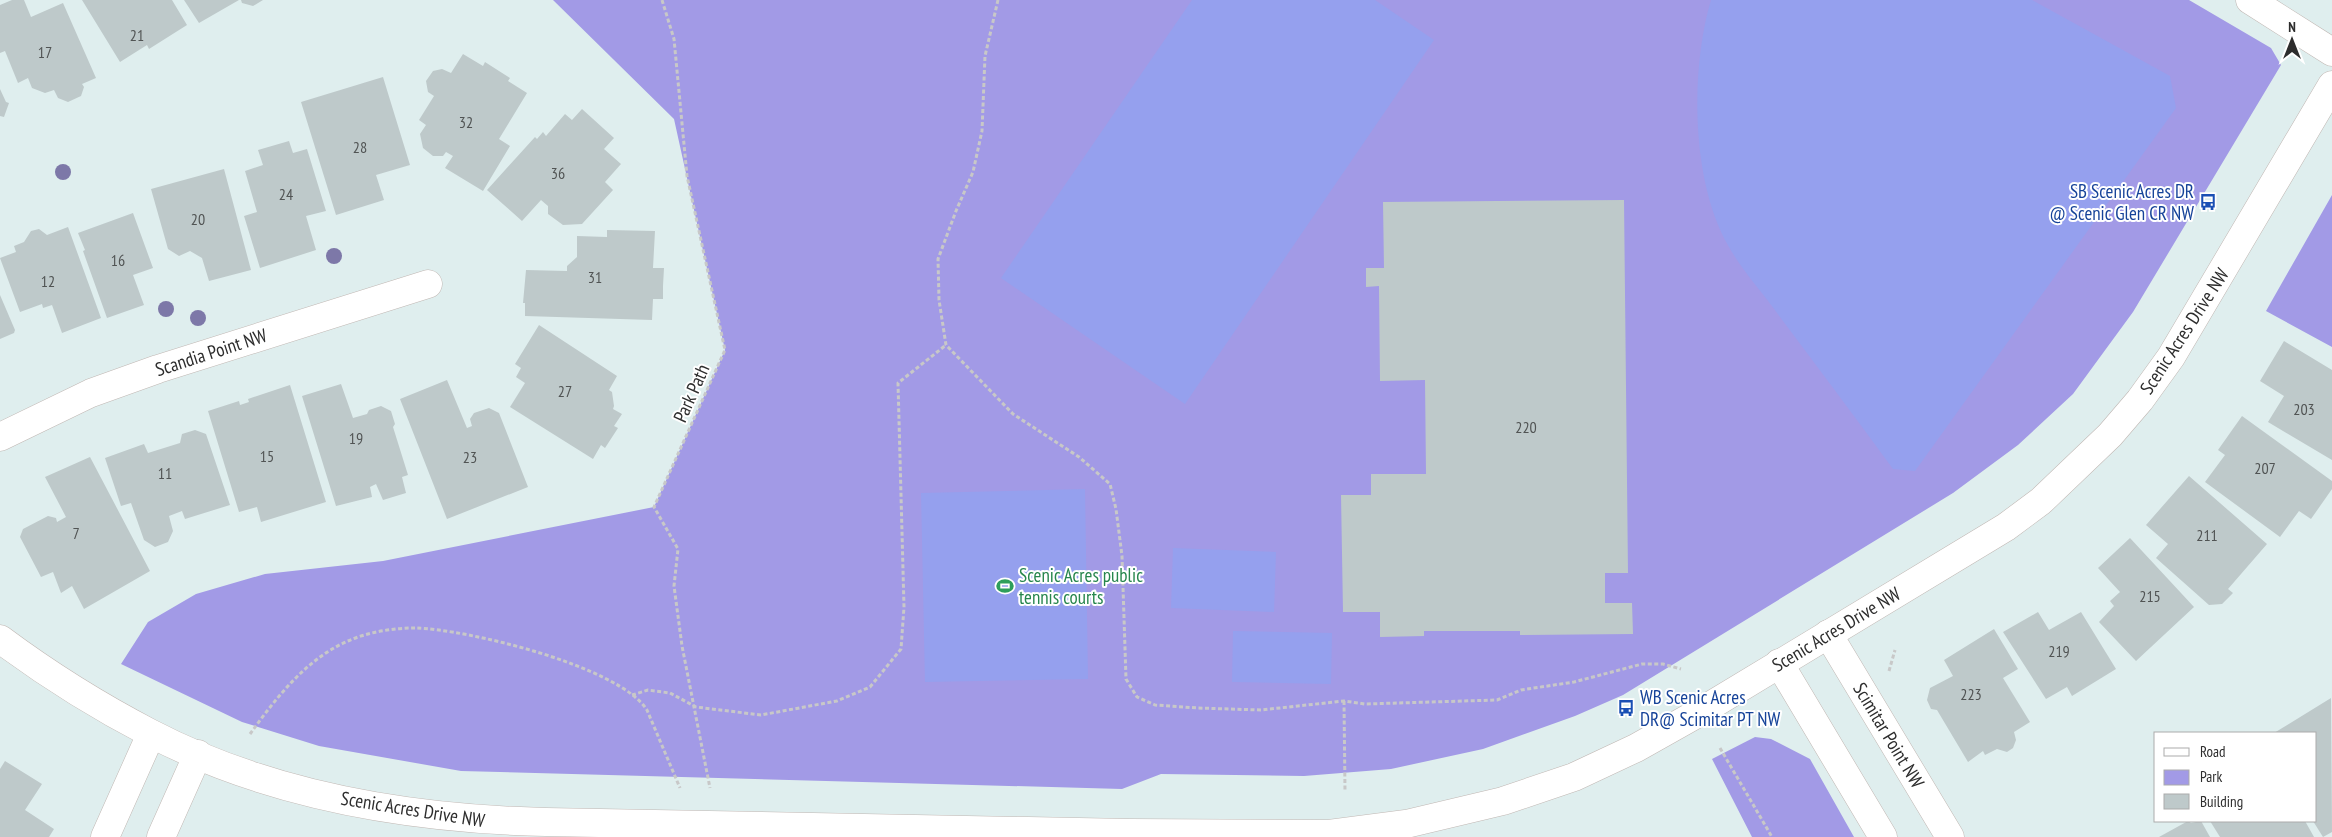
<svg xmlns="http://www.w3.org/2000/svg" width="2332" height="837" font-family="'PT Sans Narrow',sans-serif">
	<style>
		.green { fill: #a29ae6 }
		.pitch { fill: #95a0ee }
		.building { fill: #bec9ca }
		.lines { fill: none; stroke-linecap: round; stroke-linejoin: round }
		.minor-casing { stroke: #c0b7b3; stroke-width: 29 }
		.tertiary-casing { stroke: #c0b7b3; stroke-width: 29 }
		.path { stroke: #c8c8c8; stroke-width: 3; stroke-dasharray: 4 2.5; stroke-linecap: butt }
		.minor { stroke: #fff; stroke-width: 28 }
		.tertiary { stroke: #fff; stroke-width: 28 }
		.tree { fill: #7d78a8 }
		.labels { text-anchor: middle; stroke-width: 4; stroke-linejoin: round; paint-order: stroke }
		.number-label { font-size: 16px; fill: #515454 }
		.transit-label { font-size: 19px; fill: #164399; stroke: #fff; text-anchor: end }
		.street-label { font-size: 19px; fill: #2d2d2d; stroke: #fff }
		.leisure-label { font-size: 19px; fill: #27864d; stroke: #fff; text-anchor: start }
	</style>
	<rect width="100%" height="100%" fill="#dfeeee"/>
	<path class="green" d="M553 0H2189L2271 48 2281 65 2133 312 2073 394 2018 445 1953 493 1623 695 1575 716 1483 749 1391 769 1304 776 1161 774 1122 789 461 771 319 746 242 722 121 664 148 622 196 594 265 574 383 561 654 507 725 350 674 119Z
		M2332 195V347L2266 311Z
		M1755 737 1771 739 1810 759 1854 837H1752L1712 759Z"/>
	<path class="pitch" d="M1192 0H1375L1434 40 1185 404 1001 278Z
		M1711 0H2032L2170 76 2176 108 1915 471 1893 469C1856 418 1818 368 1780 317 1764 294 1743 272 1729 247 1691 183 1690 70 1711 0Z
		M1085 489 1088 679 925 682 921 493Z
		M1173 548 1276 552 1274 612 1171 608Z
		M1233 631 1332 633 1331 684 1232 682Z"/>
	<path class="building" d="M12 0H24L31 17 63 3 96 78 82 84 84 87 81 96 68 102 58 98 54 90 45 93 32 88 28 78 18 83 5 51 0 53V5Z
		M82 0H172L187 25 149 49 147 45 120 62Z
		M184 0H239L199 23Z
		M241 0H263L253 6 242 3Z
		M463 54 483 66 485 62 499 71 510 78 508 81 527 93 499 139 510 146 483 191 445 168 453 156 446 152 443 156H433L423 148 420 134 426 125 419 120 434 96 428 92 426 81 433 71 442 69 451 73Z
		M383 77 410 165 376 175 384 200 336 215 301 102Z
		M0 89 6 102 9 103 4 117 0 116Z
		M582 109 614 138 604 149 621 164 605 182 613 190 582 224 563 225 548 214V206L541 200 522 221 487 190 535 137 537 139 543 132 546 136 565 114 572 120Z
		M289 141 293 153 307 149 326 211 306 216 316 250 260 268 244 216 257 212 245 171 263 165 258 150Z
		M224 169 251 270 209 281 202 258 190 251 179 256 168 249 151 189Z
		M1624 200 1628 573H1605V603H1632L1633 634 1520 635V631H1424V636L1380 637V612H1343L1341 495H1371V474H1426L1425 380 1380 381 1379 286 1366 287V268H1384L1383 202Z
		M133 213 153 268 133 275 144 305 107 318 83 251 85 250 78 233Z
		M68 227 101 318 62 333 52 305 43 308 42 304 20 312 0 258 16 252 14 246 24 242 31 231 39 229 47 235Z
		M607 230 655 231 653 268H664L663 286V299H653L652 320 525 316V303H523L526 270 567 271V266L577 257V236L607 237Z
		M0 295 15 330 14 333 0 339Z
		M539 325 617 376 609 390 612 392 614 406 613 409 622 414 614 426 618 428 605 448 601 445 593 459 510 407 525 383 516 377 521 368 515 364Z
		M2284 341 2332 370V460L2268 422 2284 396 2260 381Z
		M447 380 467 428 472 426 470 419 474 413 489 408 499 413 528 487 447 519 400 399Z
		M341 384 353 418 367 414 369 410 381 406 391 411 395 424 393 427 408 475 402 477 406 493 383 500 376 484 370 487 372 497 336 506 302 396Z
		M290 385 326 502 261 522 257 507 239 512 208 411 239 401 240 405 249 402 248 399Z
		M2242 416 2332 481V489L2311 519 2299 511 2280 537 2205 482 2225 455 2218 450Z
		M195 430 206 434 230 505 185 519 182 511 169 516 173 531 168 542 155 547 144 540 131 503 121 506 105 458 144 444 148 453 180 443 182 434Z
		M90 457 150 571 84 609 72 586 61 593 53 572 41 577 20 537 23 529 48 516 56 518 57 522 66 517 45 477Z
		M2189 476 2267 544 2228 589 2233 593 2222 604 2209 605 2156 558 2168 544 2146 525Z
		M2130 538 2194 607 2136 661 2099 622 2114 606 2110 601 2120 592 2098 568Z
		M2038 612 2049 630 2081 612 2116 669 2072 696 2067 687 2046 699 2003 632Z
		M1994 629 2018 669 2003 678 2030 722 2014 732 2016 740 2013 748 2007 752 1997 749 1985 755 1983 751 1968 762 1937 710 1931 709 1927 700 1930 688 1953 676 1944 660Z
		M2331 698 2332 832 2323 837 2313 821H2316V733H2274Z
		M5 761 42 784 25 810 54 829 49 837H0V769Z
		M2188 821 2191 823 2201 821 2210 837H2159Z
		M2210 821H2305L2314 837H2220Z"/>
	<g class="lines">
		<g class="minor-casing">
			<path id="minor" d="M2250 0 2332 52
				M0 437 91 393 158 369 428 284
				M1828 634 1950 837
				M1779 663 1883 837
				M105 837 151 734
				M161 837 198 754"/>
		</g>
		<g class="tertiary-casing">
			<path id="tertiary" d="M0 639C47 674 98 706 150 733 271 796 411 819 546 822L1129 833 1329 834 1406 824 1503 801 1574 777 1636 748 1700 712 2006 527 2041 501 2110 435 2140 400 2171 357 2332 85"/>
		</g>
		<path class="path" d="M662 0 674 39 687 176 725 350 654 507 678 549 674 586 682 646 710 788
			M998 0 985 56 982 131 973 172 956 211 938 259 939 300 946 345 1013 414 1079 457 1110 484 1116 509 1122 556 1126 679 1137 697 1155 705 1198 708 1261 710 1344 701 1365 704 1497 700 1521 690 1574 682 1642 664H1663L1681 669
			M1889 671 1895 650
			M632 695 648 690 670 693 696 707 761 715 837 701 870 687 901 649 904 607 898 383 946 345
			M1344 701 1345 791
			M250 734C276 698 306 659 348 641 368 632 393 628 415 628 466 629 619 666 647 710L680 788
			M1720 748 1772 837"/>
		<use href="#minor" class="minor"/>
		<use href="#tertiary" class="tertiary"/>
	</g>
	<g class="tree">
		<circle cx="63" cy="172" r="8"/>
		<circle cx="334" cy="256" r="8"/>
		<circle cx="166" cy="309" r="8"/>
		<circle cx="198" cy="318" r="8"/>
	</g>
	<defs>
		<g id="bus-bare" transform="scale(1.35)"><path d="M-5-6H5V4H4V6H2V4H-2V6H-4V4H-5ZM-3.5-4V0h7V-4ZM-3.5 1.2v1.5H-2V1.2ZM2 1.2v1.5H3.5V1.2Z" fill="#1a4fb4" stroke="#fff" stroke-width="2.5" paint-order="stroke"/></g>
		<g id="stadium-bare" transform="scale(1.35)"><path d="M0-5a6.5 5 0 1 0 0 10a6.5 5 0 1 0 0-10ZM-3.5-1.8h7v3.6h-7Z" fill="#2e9e5b" stroke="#fff" stroke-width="2.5" paint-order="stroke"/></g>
	</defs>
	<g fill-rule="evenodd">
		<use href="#bus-bare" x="2208" y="202"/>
		<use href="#stadium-bare" x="1005" y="586"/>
		<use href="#bus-bare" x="1626" y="708"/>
	</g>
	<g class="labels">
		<g class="number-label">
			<text x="137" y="41">21</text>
			<text x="45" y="58">17</text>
			<text x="466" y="128">32</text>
			<text x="360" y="153">28</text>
			<text x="558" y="179">36</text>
			<text x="286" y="200">24</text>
			<text x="198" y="225">20</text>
			<text x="118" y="266">16</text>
			<text x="595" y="283">31</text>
			<text x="48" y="287">12</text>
			<text x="565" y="397">27</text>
			<text x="2304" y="415">203</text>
			<text x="1526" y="433">220</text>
			<text x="356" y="444">19</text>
			<text x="267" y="462">15</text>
			<text x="470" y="463">23</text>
			<text x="2265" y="474">207</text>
			<text x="165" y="479">11</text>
			<text x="76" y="539">7</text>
			<text x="2207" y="541">211</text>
			<text x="2150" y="602">215</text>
			<text x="2059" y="657">219</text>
			<text x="1971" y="700">223</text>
		</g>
		<g class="transit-label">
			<text x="2194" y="198">SB Scenic Acres DR<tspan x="2194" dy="22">@ Scenic Glen CR NW</tspan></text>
			<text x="1640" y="704" text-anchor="start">WB Scenic Acres<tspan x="1640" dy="22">DR@ Scimitar PT NW</tspan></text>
		</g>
		<g class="street-label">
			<text transform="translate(2184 331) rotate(-57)" y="7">Scenic Acres Drive NW</text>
			<text transform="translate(211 352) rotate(-18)" y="7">Scandia Point NW</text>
			<text transform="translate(691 393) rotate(-66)" y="7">Park Path</text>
			<text transform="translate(1836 629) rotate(-31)" y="7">Scenic Acres Drive NW</text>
			<text transform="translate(1889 735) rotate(59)" y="7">Scimitar Point NW</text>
			<text transform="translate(413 809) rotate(9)" y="7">Scenic Acres Drive NW</text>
		</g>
		<g class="leisure-label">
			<text x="1019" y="582">Scenic Acres public<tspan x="1019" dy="22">tennis courts</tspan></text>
		</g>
	</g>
	<rect x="2154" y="732" width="162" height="90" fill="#ffffff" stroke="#ababab"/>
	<rect x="2164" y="748" width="25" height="8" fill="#ffffff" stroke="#ababab"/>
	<text x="2200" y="757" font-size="15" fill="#2d2d2d">Road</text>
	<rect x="2164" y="770" width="25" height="15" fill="#a29ae6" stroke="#ababab"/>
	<text x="2200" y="782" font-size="15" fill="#2d2d2d">Park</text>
	<rect x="2164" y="794" width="25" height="15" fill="#bec9ca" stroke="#ababab"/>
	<text x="2200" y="807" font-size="15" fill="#2d2d2d">Building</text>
	<g transform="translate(2292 40)" stroke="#ffffff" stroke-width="4" paint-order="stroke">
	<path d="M0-4L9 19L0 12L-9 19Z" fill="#2d2d2d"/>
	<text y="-8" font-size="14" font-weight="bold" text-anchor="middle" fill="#2d2d2d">N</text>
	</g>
</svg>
